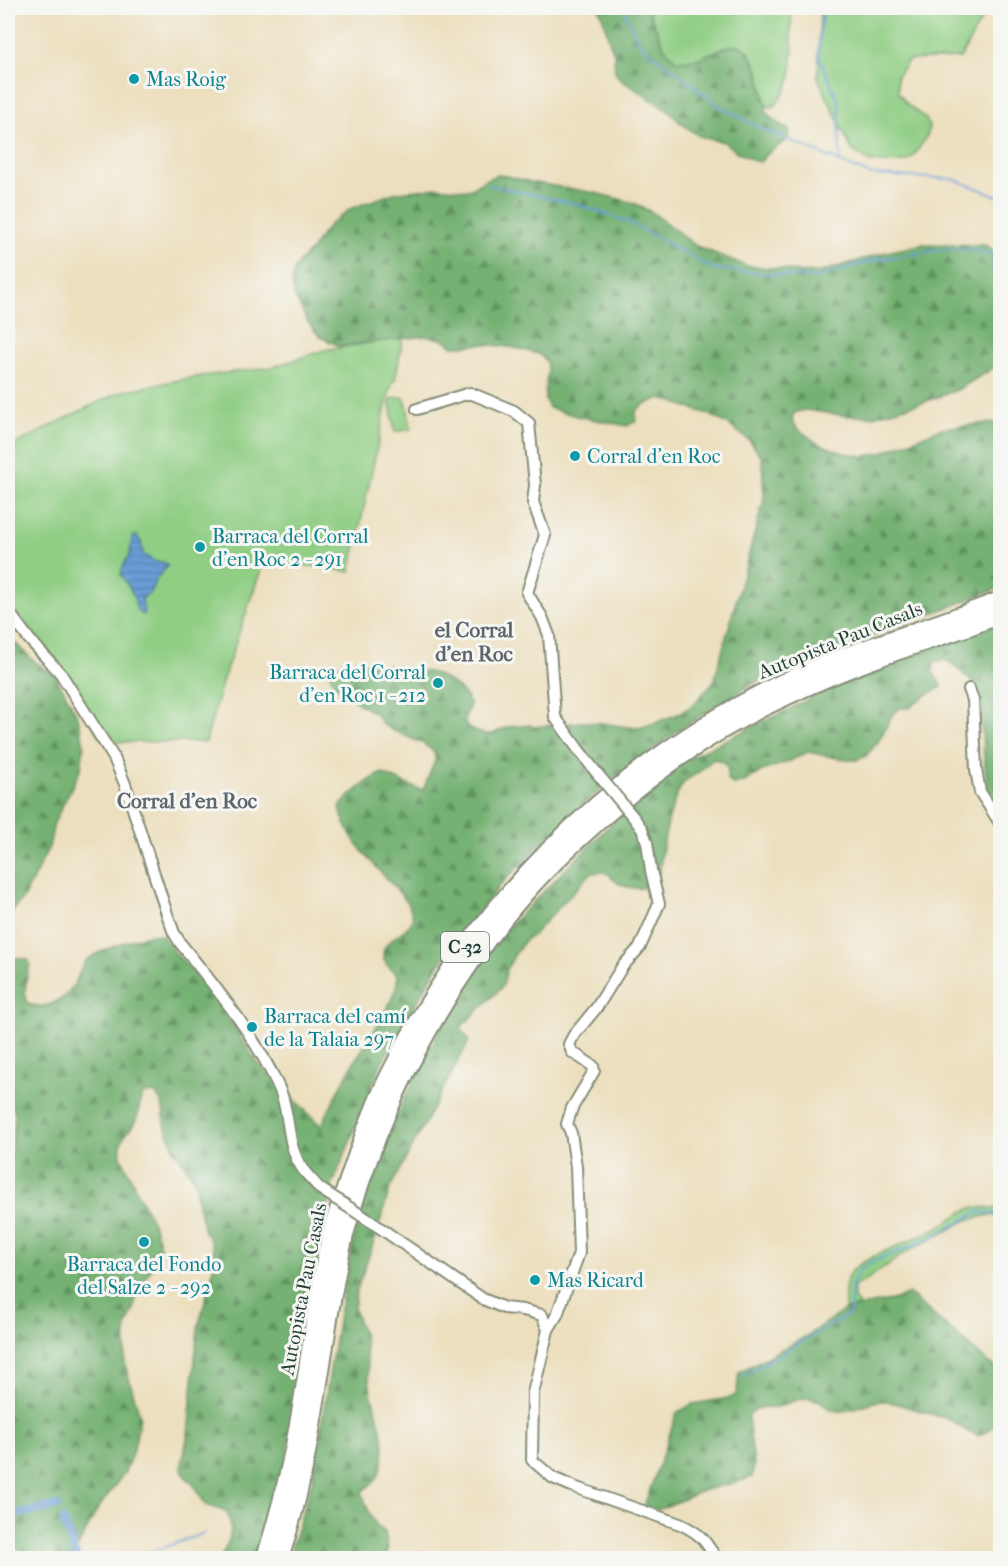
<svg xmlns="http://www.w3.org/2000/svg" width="1008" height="1566" font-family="'IM FELL French Canon',serif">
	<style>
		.grass { fill: #90ce84; stroke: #58865c; stroke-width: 1.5 }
		.forest { fill: url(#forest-firs); stroke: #4a7753; stroke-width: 1.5 }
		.water { fill: url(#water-rules); stroke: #446d84; stroke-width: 1.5 }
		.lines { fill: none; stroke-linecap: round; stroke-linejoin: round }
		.stream { stroke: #699dd5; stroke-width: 2 }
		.canal { stroke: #699dd5; stroke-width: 8 }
		.minor-casing { stroke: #868e79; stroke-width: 14 }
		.highway-casing { stroke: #868e79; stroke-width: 20 }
		.minor { stroke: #fff; stroke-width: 10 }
		.highway { stroke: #fff; stroke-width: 16 }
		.minor-bridge-casing { stroke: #868e79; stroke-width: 14; stroke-linecap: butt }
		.minor-bridge { stroke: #fff; stroke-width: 10 }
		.culture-dot { fill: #0f9aa8; stroke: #f6f6f2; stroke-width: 2 }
		.labels { text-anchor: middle; stroke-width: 6; stroke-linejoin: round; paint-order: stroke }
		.shield { fill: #f6f6f2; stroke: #60746d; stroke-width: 1.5 }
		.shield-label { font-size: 18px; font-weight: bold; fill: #1f3d34 }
		.culture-label { font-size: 20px; fill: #0d838f; stroke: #f6f6f2; text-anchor: start }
		.street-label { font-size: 20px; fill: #1f3d34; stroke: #f6f6f2 }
		.neighbourhood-label { font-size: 21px; font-weight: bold; fill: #5f676e; stroke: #f6f6f2 }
	</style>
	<defs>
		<pattern id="forest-firs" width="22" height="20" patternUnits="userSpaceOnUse" patternTransform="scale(1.5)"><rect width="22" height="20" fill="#74b172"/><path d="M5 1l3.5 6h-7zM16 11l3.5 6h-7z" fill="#5f915e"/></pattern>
		<pattern id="water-rules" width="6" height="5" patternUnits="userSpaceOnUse" patternTransform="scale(1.5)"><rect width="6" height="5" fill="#699dd5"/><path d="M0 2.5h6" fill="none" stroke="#5681ae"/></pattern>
	</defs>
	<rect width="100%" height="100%" fill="#f6f6f2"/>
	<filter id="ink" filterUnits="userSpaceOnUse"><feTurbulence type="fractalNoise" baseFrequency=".0167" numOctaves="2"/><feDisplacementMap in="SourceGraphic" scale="12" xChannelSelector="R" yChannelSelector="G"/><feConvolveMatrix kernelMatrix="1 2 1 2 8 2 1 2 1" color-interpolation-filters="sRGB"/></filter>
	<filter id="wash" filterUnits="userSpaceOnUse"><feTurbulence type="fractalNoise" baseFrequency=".008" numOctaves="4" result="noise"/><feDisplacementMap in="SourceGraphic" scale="24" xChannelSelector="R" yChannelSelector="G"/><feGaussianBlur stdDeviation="1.35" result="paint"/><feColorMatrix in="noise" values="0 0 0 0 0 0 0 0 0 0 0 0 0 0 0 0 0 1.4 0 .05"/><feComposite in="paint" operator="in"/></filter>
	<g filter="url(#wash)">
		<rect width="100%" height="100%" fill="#ecdfbe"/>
		<path class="grass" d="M647 8H792L791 34 793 48 791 77 786 90 776 105 772 107 767 106 765 102 760 75 750 54 739 45 726 47 695 60 677 61 665 49Z
			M820 8H988L960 58 909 60 897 76 898 92 907 104 926 119 929 126 928 134 916 153 912 158 906 162 885 163 870 162 852 150 818 78Z
			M403 338 395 381H393L388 397 350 572 312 566 264 561 222 682 206 742H117L107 734 100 738 61 666 8 604V448L86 408 123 391 195 377 273 367 324 350Z
			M403 397 406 401 411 429 395 432 390 404 391 399Z
			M974 1207 1000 1209V1217L991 1215 967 1220 905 1253 863 1282 854 1286V1299L860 1306 845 1310C845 1298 843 1284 850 1273 860 1259 915 1239 933 1230 947 1223 959 1212 974 1207Z"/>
		<path class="forest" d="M598 8H647L665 49 677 61C684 61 692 61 700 58 713 53 740 35 750 54 753 60 758 68 759 75 762 85 762 97 767 106L765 111 771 118 789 130C791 142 779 144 771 151 767 154 764 158 760 162L755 161 737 152 724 142 705 138 696 134 682 124 667 110 621 80 615 72 614 53 610 43 602 15Z
			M498 175 508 176 530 182 596 193 634 203 653 213 696 246 747 266 782 269 802 273 821 272 887 252 924 244 985 245 993 251 999 265 1000 278V364L957 390 924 402 873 416H847L806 410 796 412 793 415 792 420 797 428 817 443 844 453 865 456 881 453 942 428 1000 422V588L850 644 754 683 683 727 625 770 574 812 500 885 437 968 382 1062 332 1186 307 1315 287 1457 255 1558H220C229 1543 235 1530 227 1512L205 1505 197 1489 184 1475 182 1469V1463L188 1434 198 1328 214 1268 213 1247 208 1236 204 1232 196 1194 197 1187 193 1177 175 1151 166 1128 162 1103 155 1093 143 1094C139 1101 140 1109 137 1117 131 1135 118 1133 121 1156L139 1196 153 1223 160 1246 157 1259 155 1264 137 1290 134 1309 126 1327 125 1364 140 1416 134 1448 125 1472 97 1510 72 1558H8V1185L15 1114 13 1108 8 1101V962C12 956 21 959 28 959L30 965C25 976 25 990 26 1002 43 1012 63 1002 73 986 78 979 80 968 86 961 93 953 149 931 159 935 165 937 171 945 174 952L204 982 257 1062 321 1126C331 1106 341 1086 351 1067 366 1042 396 1004 398 975 394 971 387 967 385 962 373 939 417 933 412 914 409 902 399 892 391 883 372 862 345 838 340 807 349 795 368 780 382 773L410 786 423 790 435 761V755L432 750 422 743 392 730 382 724 375 713 359 704 335 685 329 673 331 668C351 657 387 665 408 669 417 671 427 671 435 674 449 680 464 691 470 704L464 721C469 731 483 736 495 733 499 731 504 728 509 727 515 725 522 727 529 725L534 727 581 722 603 723 626 727H643L676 715 692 706 714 681 764 499 762 458 750 441 726 423 708 414 661 398 643 405 636 411V421L627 426 576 416 549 408 545 399V390L548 371 546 361 539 354 510 347 481 344 462 346H452L445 340 426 336 339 346 320 337 308 322 295 297 293 288 292 280 294 270 299 262 313 248 318 240 330 224 352 208 394 193 407 191 427 189 436 187 469 190 489 178Z
			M1000 622V817L987 788 978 693 974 684 952 663 944 660 934 662 933 672 942 687C930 693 919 698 910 708H900L893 714 878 742 866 756 857 760H846L808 752 790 761 762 771 744 782 735 785 727 780 728 770 724 762 714 759C708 763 705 766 700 771 694 776 687 778 682 785 672 801 665 833 662 852 660 861 661 872 657 880 649 894 616 889 609 874L603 872 591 873 532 936 526 939 515 954 507 969 503 985 499 990 461 1027 469 1041 390 1188 376 1236 356 1292 354 1309 364 1337 371 1393 383 1436C385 1450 384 1472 373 1483 369 1487 365 1487 362 1492 367 1507 371 1524 385 1532L388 1549 386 1558H288L312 1482 339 1315 357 1221 369 1181 406 1095 449 1011 505 930 619 816 691 757 844 682Z
			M8 636 34 661 56 676 78 717 84 745 81 768 54 823 49 847 24 897 8 916Z
			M909 1294 914 1297 918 1302 1000 1372C1001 1380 1002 1412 1000 1417 997 1426 986 1433 978 1436L967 1431 948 1419 887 1401C872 1399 857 1410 842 1411 827 1413 826 1401 814 1399 801 1396 790 1403 778 1407 774 1408 769 1407 764 1407 760 1408 755 1410 751 1412L748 1418 754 1465 752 1477 735 1483 719 1486 702 1491 658 1510 644 1506 677 1413 692 1404 723 1399 735 1396C739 1388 737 1380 739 1372L805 1337 845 1310 896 1299Z"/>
		<path class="water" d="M137 536 141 542 143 554 155 562H163L168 565C165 571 161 572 158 577 151 586 154 593 142 598L144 615 139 613C135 606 135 599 132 593 130 587 124 581 121 574L124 564 130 554 132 537Z"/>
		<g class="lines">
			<path class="stream" d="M623 8 639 43 718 105 756 126 871 175 953 179 1000 197
				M823 8 818 54 839 103 840 162
				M489 185 576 204 631 223 714 269 815 278 875 260 939 250 974 249 991 255 998 293 1000 300
				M741 1377 850 1314 852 1284 859 1271 870 1263 931 1238 978 1212 1000 1215
				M133 1558 205 1533"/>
			<path class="canal" d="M8 1512 25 1513 57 1506
				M63 1520 77 1558"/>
		</g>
	</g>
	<g filter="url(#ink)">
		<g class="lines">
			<g class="minor-casing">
				<path id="minor" d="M417 409 470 393 514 411 529 423 535 485 533 502 545 535 527 593 542 617 549 635 555 717 578 749 596 772
					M8 611 29 639 61 674 114 758 125 784 167 914 174 933 181 944C217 989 255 1035 279 1088 290 1111 286 1140 299 1163 303 1172 313 1180 319 1188
					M969 689 973 700 976 770 980 792 1000 823
					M370 1221 483 1299 504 1308 523 1310 542 1315 548 1330 533 1393 532 1460 553 1478 574 1487 680 1524C701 1534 704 1539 716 1558
					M548 1330 557 1315 579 1253 576 1166 571 1133 567 1124 572 1108 594 1071 593 1066 572 1052 569 1044 574 1035 597 1007 622 967 640 947 659 904 651 871 647 842 642 829 634 818"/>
			</g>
			<g class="highway-casing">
				<path id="highway" d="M265 1558C280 1510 292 1462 300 1413 311 1351 317 1287 333 1226 337 1211 343 1197 347 1183 359 1148 371 1112 387 1079 469 909 606 770 775 686 847 650 926 630 1000 600
					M280 1558C303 1491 313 1421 324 1351 330 1311 336 1271 346 1231 381 1105 442 987 529 889 555 860 584 834 613 809 663 766 719 728 779 700 812 684 845 670 879 658 920 643 961 631 1000 615"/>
			</g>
			<use href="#minor" class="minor"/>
			<use href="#highway" class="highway"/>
			<g class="minor-bridge-casing">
				<path id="minor-bridge" d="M596 772 634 818
					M319 1188 370 1221"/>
			</g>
			<use href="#minor-bridge" class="minor-bridge"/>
		</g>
	</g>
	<g class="culture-dot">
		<circle cx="134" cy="79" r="6"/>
		<circle cx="575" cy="456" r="6"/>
		<circle cx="200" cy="547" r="6"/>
		<circle cx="438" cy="683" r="6"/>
		<circle cx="252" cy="1027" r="6"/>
		<circle cx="144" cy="1242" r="6"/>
		<circle cx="535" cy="1280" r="6"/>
	</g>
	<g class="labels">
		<rect class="shield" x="441" y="932" width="48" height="30" rx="4.5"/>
		<g class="shield-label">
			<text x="465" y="953">C-32</text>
		</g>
		<g class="culture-label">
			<text x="146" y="86">Mas Roig</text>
			<text x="587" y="463">Corral d'en Roc</text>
			<text x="212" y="543">Barraca del Corral<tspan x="212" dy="23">d’en Roc 2 - 291</tspan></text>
			<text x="426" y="679" text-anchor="end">Barraca del Corral<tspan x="426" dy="23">d’en Roc 1 - 212</tspan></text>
			<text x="264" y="1023">Barraca del camí<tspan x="264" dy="23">de la Talaia 297</tspan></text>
			<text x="144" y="1271" text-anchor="middle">Barraca del Fondo<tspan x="144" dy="23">del Salze 2 - 292</tspan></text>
			<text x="547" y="1287">Mas Ricard</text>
		</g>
		<g class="street-label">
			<text transform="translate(840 640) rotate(-22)" y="7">Autopista Pau Casals</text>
			<text transform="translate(303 1289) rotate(-79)" y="7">Autopista Pau Casals</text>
		</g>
		<g class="neighbourhood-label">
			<text x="474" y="637">el Corral<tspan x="474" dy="24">d'en Roc</tspan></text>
			<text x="187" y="808">Corral d'en Roc</text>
		</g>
	</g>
	<rect width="1008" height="1566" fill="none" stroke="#f6f6f2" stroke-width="30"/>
</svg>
